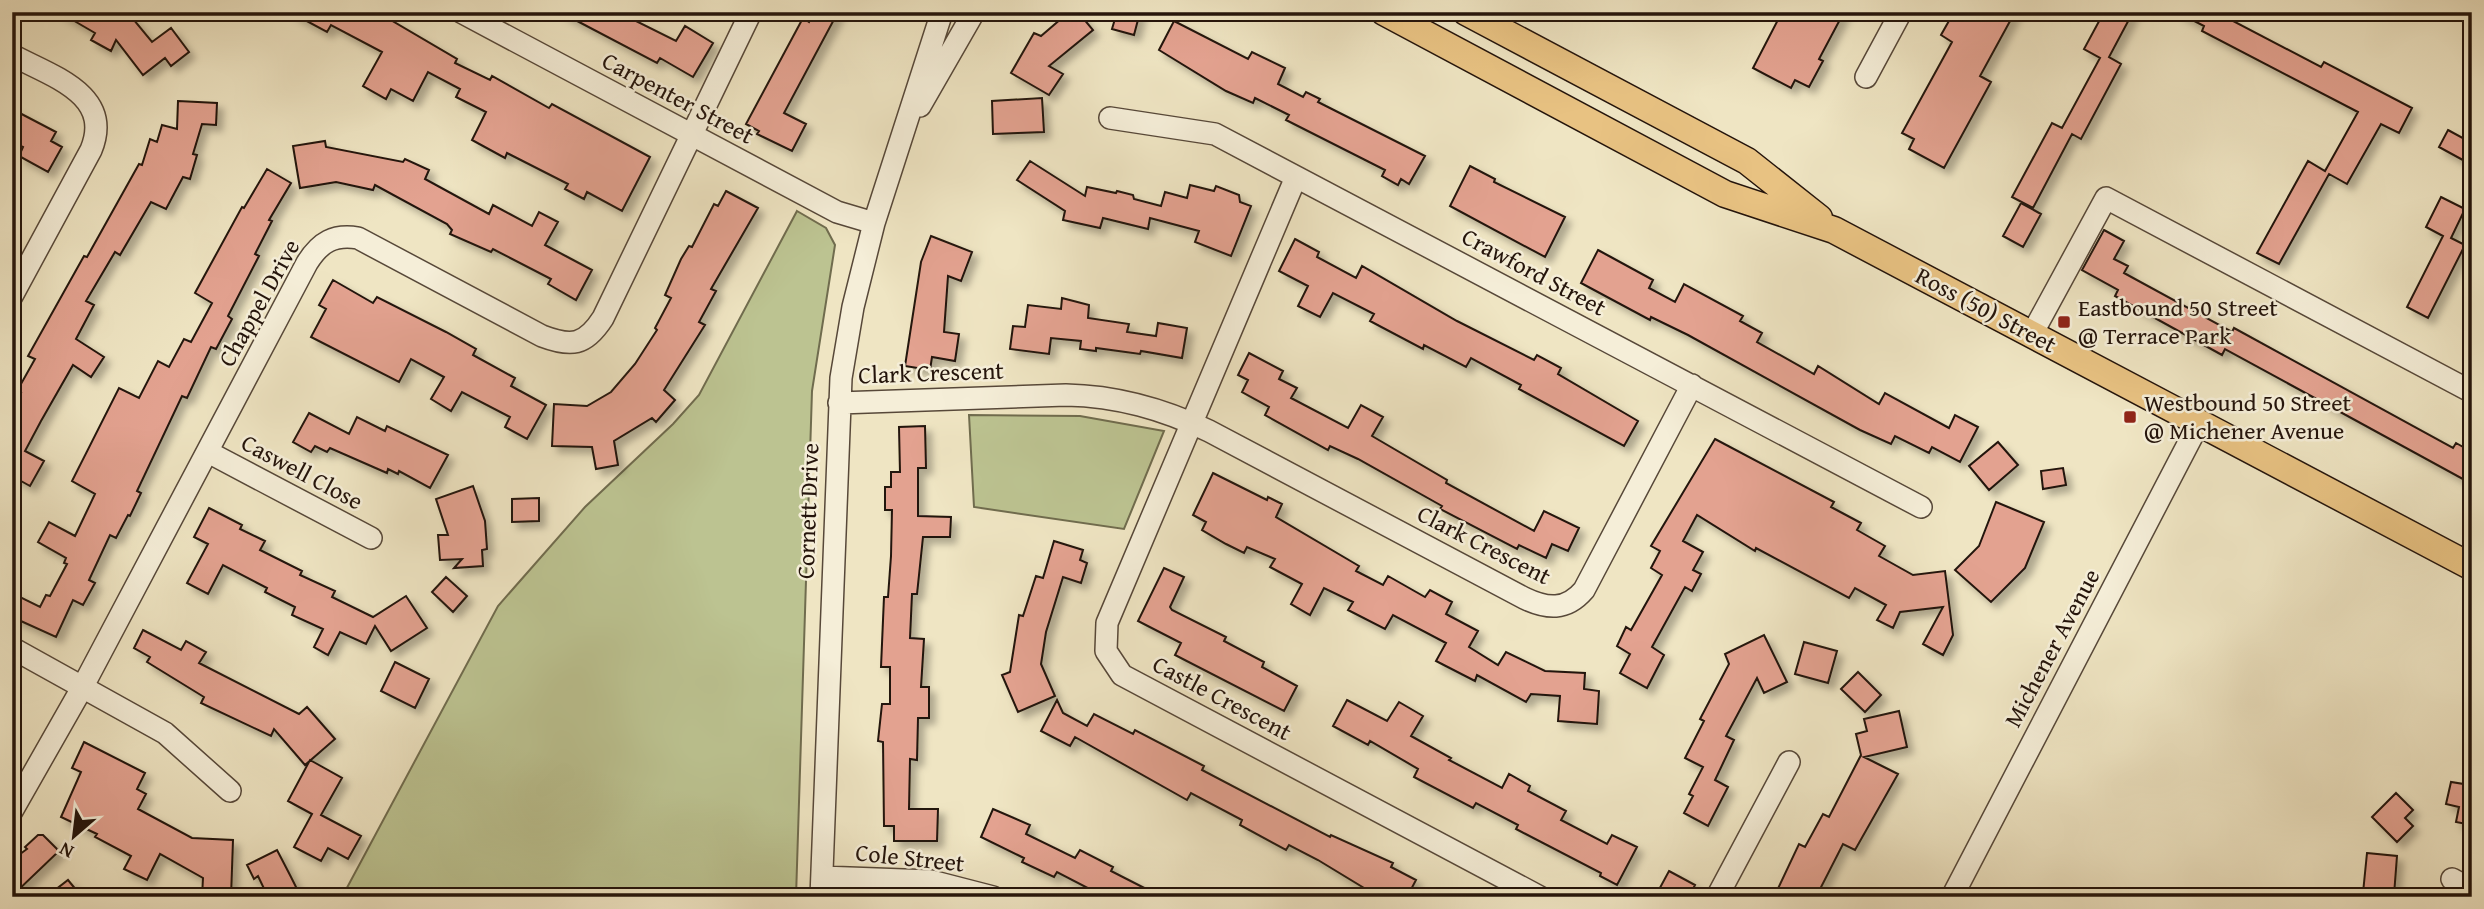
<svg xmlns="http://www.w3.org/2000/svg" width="2484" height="909" font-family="'Gentium Book Plus',serif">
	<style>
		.green { fill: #bcc391; stroke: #706c4e; stroke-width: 2 }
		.building { fill: #e3a290; stroke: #24140b; stroke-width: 2; filter: url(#shadow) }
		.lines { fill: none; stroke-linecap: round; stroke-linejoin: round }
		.minor-casing { stroke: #574839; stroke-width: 24 }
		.major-casing { stroke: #24140b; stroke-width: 29 }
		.minor { stroke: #f5eed8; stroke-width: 21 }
		.major { stroke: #e8c282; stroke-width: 26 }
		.poi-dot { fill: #8f2418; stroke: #f5eed8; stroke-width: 2.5 }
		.labels { text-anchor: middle; stroke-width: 5; stroke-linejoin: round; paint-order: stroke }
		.street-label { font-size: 24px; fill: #24140b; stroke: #f5eed8 }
		.poi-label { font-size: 24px; fill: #24140b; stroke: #f5eed8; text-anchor: start }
	</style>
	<defs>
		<filter id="shadow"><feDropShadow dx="6" dy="6" stdDeviation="3.5" flood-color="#0004"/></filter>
	</defs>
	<rect width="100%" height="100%" fill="#efe5c3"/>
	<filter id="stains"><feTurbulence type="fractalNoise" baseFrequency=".00286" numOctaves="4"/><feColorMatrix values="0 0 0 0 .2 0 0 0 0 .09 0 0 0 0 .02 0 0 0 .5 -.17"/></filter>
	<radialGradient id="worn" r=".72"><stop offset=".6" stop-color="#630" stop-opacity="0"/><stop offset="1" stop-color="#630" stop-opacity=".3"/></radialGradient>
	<path class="green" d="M797 211 826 228 835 245 812 391 796 897H342L498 606 585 507 673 424 699 395Z
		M969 415 1080 416 1164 431 1124 529 974 507Z"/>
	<path class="building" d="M59 12H120L134 20 152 42 171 28 189 52 171 66 165 58 143 75 116 40 111 51 91 40 95 33Z
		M290 12H377L457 59 455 63 490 80 492 76 549 108 552 104 650 157 622 211 587 192 584 199 565 189 568 184 507 153 505 158 472 140 486 112 456 97 460 89 428 72 413 101 391 89 386 99 363 86 382 52 331 25 327 32Z
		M560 12H618L676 41 685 26 713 43 693 77 660 58 657 63Z
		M814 12H838L784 113 806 124 792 151 757 134 759 131 746 124 803 18 809 22Z
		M1069 12H1078L1093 30 1049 66 1063 74 1049 95 1011 73 1034 33 1041 36Z
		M1117 12H1140L1134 35 1112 29Z
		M1782 12H1844L1819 59 1823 61 1809 87 1795 80 1791 88 1753 68Z
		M1954 12H2015L1980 76 1991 82 1944 168 1909 149 1914 139 1902 133 1952 42 1941 35Z
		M2104 12H2133L2109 57 2121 64 2081 139 2072 134 2033 208 2012 197 2052 123 2062 128 2100 58 2084 49Z
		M2177 12H2216L2321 67 2324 62 2412 108 2399 133 2381 124 2347 184 2329 174 2279 264 2257 253 2308 161 2325 171 2358 112 2202 31 2204 26Z
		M1174 21 1248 59 1252 52 1285 68 1278 84 1303 97 1306 92 1320 99 1318 102 1425 156 1409 184 1401 179 1398 185 1382 176 1385 170 1286 120 1289 115 1255 98 1253 103 1226 91 1159 50Z
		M1042 98 1044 132 993 134 992 101Z
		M178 101 217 103 216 125 202 124 193 154 197 155 190 179 183 177 166 209 151 202 120 255 115 252 86 301 94 305 76 339 104 357 91 377 73 365 41 421 25 451 44 461 30 486 12 476V409L21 393 17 391 35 359 28 356 84 256 87 257 139 164 142 165 150 139 157 142 162 125 177 129Z
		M12 109 56 132 51 141 62 147 48 172 19 156 23 147 12 142Z
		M2448 130 2472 143V165L2439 147Z
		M325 141 326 147 403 162 405 159 429 170 425 179 489 214 493 205 532 226 539 212 558 222 545 245 592 270 576 300 548 284 551 279 493 249 491 252 450 234 452 230 447 224 375 185 373 190 336 182 300 188 293 146Z
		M1030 161 1085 196 1087 187 1116 193 1117 191 1133 195 1134 199 1161 206 1165 192 1187 198 1190 185 1214 191 1216 186 1239 195 1240 202 1251 206 1231 256 1195 242 1199 231 1150 218 1148 229 1103 218 1100 228 1063 220 1065 211 1017 180Z
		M1470 166 1495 179 1494 182 1565 217 1545 257 1450 206Z
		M267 169 291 183 269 220 272 221 255 254 259 256 228 316 232 319 216 349 211 347 187 398 182 396 137 491 141 493 130 516 128 515 116 538 110 535 89 580 95 583 83 605 73 600 56 637 12 617V593L40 607 46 595 50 596 67 564 64 563 66 558 38 542 49 522 75 536 95 494 72 481 119 388 139 398 158 361 169 367 184 339 191 342 212 303 195 293 242 207 244 208Z
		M726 191 758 208 711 289 716 291 699 322 705 325 664 390 675 400 656 422 652 418 614 441 618 465 596 469 592 447 552 446 554 404 587 406 611 392 635 364 657 330 655 328 671 298 665 295 681 259 689 246 692 247 714 204 718 206Z
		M2441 197 2465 209 2451 238 2465 245 2428 318 2407 307 2443 236 2426 227Z
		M2021 203 2041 214 2023 247 2003 236Z
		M2104 230 2124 241 2114 259 2128 266 2124 273 2232 332 2234 328 2453 448 2456 443 2472 452V484L2225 349 2222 355 2115 296 2118 290 2082 270Z
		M931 236 972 252 961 281 948 276 944 332 959 334 955 361 932 357 930 370 905 366 921 262Z
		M1295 239 1319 252 1317 257 1356 278 1362 266 1457 321 1534 360 1537 355 1561 368 1558 374 1638 421 1624 446 1519 389 1521 385 1471 358 1466 367 1424 345 1423 349 1370 321 1374 314 1333 293 1320 317 1298 306 1308 286 1279 271Z
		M1598 250 1653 280 1649 288 1675 302 1684 284 1743 316 1740 321 1762 333 1757 342 1814 374 1818 366 1879 404 1885 393 1949 428 1955 415 1978 427 1960 462 1932 447 1929 453 1895 436 1891 444 1860 430 1688 335 1651 317 1650 320 1581 283Z
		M333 280 373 303 377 297 446 332 476 349 473 355 515 378 511 386 546 405 527 439 505 427 510 417 462 392 451 411 431 399 444 377 411 359 399 382 311 337 326 309 319 305Z
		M1062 298 1089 305 1088 318 1129 324 1127 332 1156 336 1158 323 1187 328 1182 358 1141 351 1140 354 1096 348V351L1080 349 1081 341 1051 338 1049 354 1010 349 1013 326 1025 327 1028 305 1061 309Z
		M1249 353 1283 371 1279 379 1297 388 1291 398 1348 428 1361 405 1383 417 1372 436 1447 480 1446 483 1534 531 1544 511 1579 528 1568 551 1552 544 1546 558 1519 545 1517 549 1440 509 1442 506 1358 459 1330 446 1328 450 1265 415 1269 407 1242 392 1248 380 1238 375Z
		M309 413 349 434 357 417 385 431 387 426 448 455 430 488 399 471 398 474 388 469 387 473 330 448 327 452 315 446 311 452 293 442Z
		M925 426 926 468H918V516L951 517 950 537H923L917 594H912L910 638 924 639 921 687H929V718H918L917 760 910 759 909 809H938L937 841H894V826H884L883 742 878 741 882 704H890V667H881L884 597H888L891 556 892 510H885V487H891V472H900L899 427Z
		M1715 439 1834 502 1831 507 1861 523 1857 530 1885 546 1879 556 1913 575 1945 571 1953 635 1943 655 1923 644 1943 607 1900 612 1893 628 1877 620 1886 605 1855 588 1849 598 1756 548 1755 551 1697 515 1683 541 1703 552 1693 570 1701 574 1692 591 1685 587 1652 647 1664 655 1647 688 1620 673 1630 654 1617 646 1626 627 1631 630 1662 575 1651 568 1660 551 1651 546Z
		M1998 442 2018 465 1989 490 1969 466Z
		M2063 468 2066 485 2043 489 2041 471Z
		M1213 473 1267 500 1268 497 1282 504 1276 517 1359 566 1356 571 1383 585 1388 576 1425 597 1430 590 1452 602 1446 614 1478 631 1469 647 1498 665 1506 652 1545 671 1585 673 1584 689 1599 691 1597 724 1558 721 1560 696 1531 694 1526 702 1477 675 1475 681 1436 661 1446 643 1393 615 1385 629 1348 610 1353 602 1324 588 1310 615 1291 604 1302 584 1270 567 1275 559 1247 547 1244 553 1226 544 1202 530 1206 522 1193 515Z
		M473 486 485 521 487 549 482 550 483 566 454 568 462 559 440 560 438 535H448L436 499Z
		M539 498V521L512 522V499Z
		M1996 502 2044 522 2025 568 1991 602 1955 570 1979 546Z
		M209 508 242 525 240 529 265 541 260 550 302 571 300 575 335 591 332 597 373 617 406 596 427 628 391 651 375 626 366 644 340 632 328 655 314 647 323 629 292 615 295 607 265 592 267 588 223 565 208 594 187 583 208 544 194 537Z
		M1054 541 1083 550 1080 560 1087 563 1081 583 1063 577 1046 632 1041 664 1055 696 1018 712 1002 675 1010 672 1019 615 1023 616 1036 576 1043 578Z
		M1164 568 1184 577 1170 607 1172 610 1226 637 1224 641 1264 662 1262 667 1297 686 1284 711 1175 655 1181 643 1138 621Z
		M446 577 467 596 453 612 432 592Z
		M143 630 181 650 186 641 206 652 199 663 299 714 307 707 335 739 305 765 274 729 271 736 201 703 204 697 147 662 150 657 134 648Z
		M1764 635 1787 682 1764 693 1757 678 1726 736 1734 740 1715 780 1728 787 1708 826 1684 813 1693 796 1689 794 1703 767 1685 758 1704 721 1700 719 1729 664 1725 654Z
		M1804 642 1837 651 1828 683 1795 674Z
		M395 662 429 679 415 708 381 691Z
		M1858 672 1881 695 1865 712 1841 689Z
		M1057 700 1063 713 1087 726 1094 714 1133 734 1135 730 1204 766 1202 770 1330 837 1331 835 1393 863 1391 867 1416 880 1407 897H1379L1318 860 1289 845 1286 850 1240 825 1242 820 1191 793 1187 800 1075 737 1070 746 1041 731Z
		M1347 700 1387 721 1399 702 1423 716 1411 736 1451 758 1449 760 1502 788 1509 774 1530 786 1528 791 1566 811 1561 820 1607 844 1612 835 1637 847 1617 885 1600 876 1601 873 1516 829 1518 825 1476 803 1473 808 1414 777 1418 769 1370 741 1368 745 1333 726Z
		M1899 711 1907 747 1864 757 1898 774 1855 850 1843 844 1816 897H1774L1799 844 1805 847 1823 814 1829 817 1861 755 1856 734 1867 731 1864 719Z
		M84 742 145 773 137 789 146 794 138 809 192 838 233 840 231 897H202L203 878 160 854 147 880 124 869 131 856 95 837 97 834 61 817 81 772 72 768Z
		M310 760 342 778 321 815 361 836 348 859 328 848 321 861 294 847 312 814 288 801Z
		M2465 778 2472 779V825L2456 822 2459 807 2446 804 2451 782 2464 784Z
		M2396 793 2413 810 2405 818 2413 826 2397 842 2372 817Z
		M993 809 1030 825 1026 834 1075 858 1080 850 1113 867 1111 871 1162 897H1105L1057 872 1054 877 1022 862 1024 858 981 837Z
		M38 835H43L59 851 12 896V860L27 849 25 847Z
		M277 850 291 877 301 897H268L258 876 254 879 247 865Z
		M2367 853 2397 856 2394 895 2363 893Z
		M1669 871 1695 885 1689 897H1655Z
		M68 880 82 897H46Z"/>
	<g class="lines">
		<g class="minor-casing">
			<path id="minor" d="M461 12 837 212 874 223
				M12 55C51 76 114 94 91 150L12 296
				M1866 77 1901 12
				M920 106 974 12
				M1110 118 1215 134 1921 507
				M1296 177 1107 623 1106 651 1122 675 1540 897
				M2032 334 2106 198 2472 392
				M839 403 1066 395C1118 396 1163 409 1209 431L1524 598C1547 609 1566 611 1584 590L1692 385
				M208 452 371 538
				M12 648 165 733 230 791
				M12 811 82 688 307 263C320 242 334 234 358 238L542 336C571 347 585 346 603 318L751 12
				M822 877 931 881 993 897
				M2452 879 2472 890
				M821 897 841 378 853 307 874 223 942 12
				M1717 897 1789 762
				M1952 897 2199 423"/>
		</g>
		<g class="major-casing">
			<path id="major" d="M1384 12 1725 194 1834 230 2472 567
				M1466 12 1747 161 1819 218"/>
		</g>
		<use href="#minor" class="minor"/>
		<use href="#major" class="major"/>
	</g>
	<g class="poi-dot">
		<rect x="2057" y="315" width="14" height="14" rx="3.5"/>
		<rect x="2123" y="410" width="14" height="14" rx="3.5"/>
	</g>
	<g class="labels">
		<g class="street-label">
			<text transform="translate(678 98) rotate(28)" y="8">Carpenter Street</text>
			<text transform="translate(1534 272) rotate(28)" y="8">Crawford Street</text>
			<text transform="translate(259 303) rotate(-61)" y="8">Chappel Drive</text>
			<text transform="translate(1986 310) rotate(28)" y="8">Ross (50) Street</text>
			<text transform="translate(931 373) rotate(-2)" y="8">Clark Crescent</text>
			<text transform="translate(302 472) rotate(28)" y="8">Caswell Close</text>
			<text transform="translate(808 511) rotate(-88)" y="8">Cornett Drive</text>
			<text transform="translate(1484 545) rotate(27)" y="8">Clark Crescent</text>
			<text transform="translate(2052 648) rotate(-62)" y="8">Michener Avenue</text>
			<text transform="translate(1222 698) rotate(28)" y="8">Castle Crescent</text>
			<text transform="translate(910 858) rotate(6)" y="8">Cole Street</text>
		</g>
		<g class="poi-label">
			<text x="2078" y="316">Eastbound 50 Street<tspan x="2078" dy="28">@ Terrace Park</tspan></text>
			<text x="2144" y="411">Westbound 50 Street<tspan x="2144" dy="28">@ Michener Avenue</tspan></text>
		</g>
	</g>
	<rect width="2484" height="909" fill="none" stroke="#efe5c3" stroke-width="42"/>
	<rect x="14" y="14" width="2456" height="881" fill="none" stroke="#24140b" stroke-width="3.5"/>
	<rect x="21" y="21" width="2442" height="867" fill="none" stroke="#24140b" stroke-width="2"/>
	<g transform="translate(74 836) rotate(208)" stroke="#f5eed8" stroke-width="5" paint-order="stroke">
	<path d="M0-5L12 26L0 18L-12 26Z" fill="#24140b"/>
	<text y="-10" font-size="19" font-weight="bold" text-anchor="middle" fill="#24140b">N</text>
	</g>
	<rect width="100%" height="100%" filter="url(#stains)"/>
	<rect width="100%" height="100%" fill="url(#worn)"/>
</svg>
